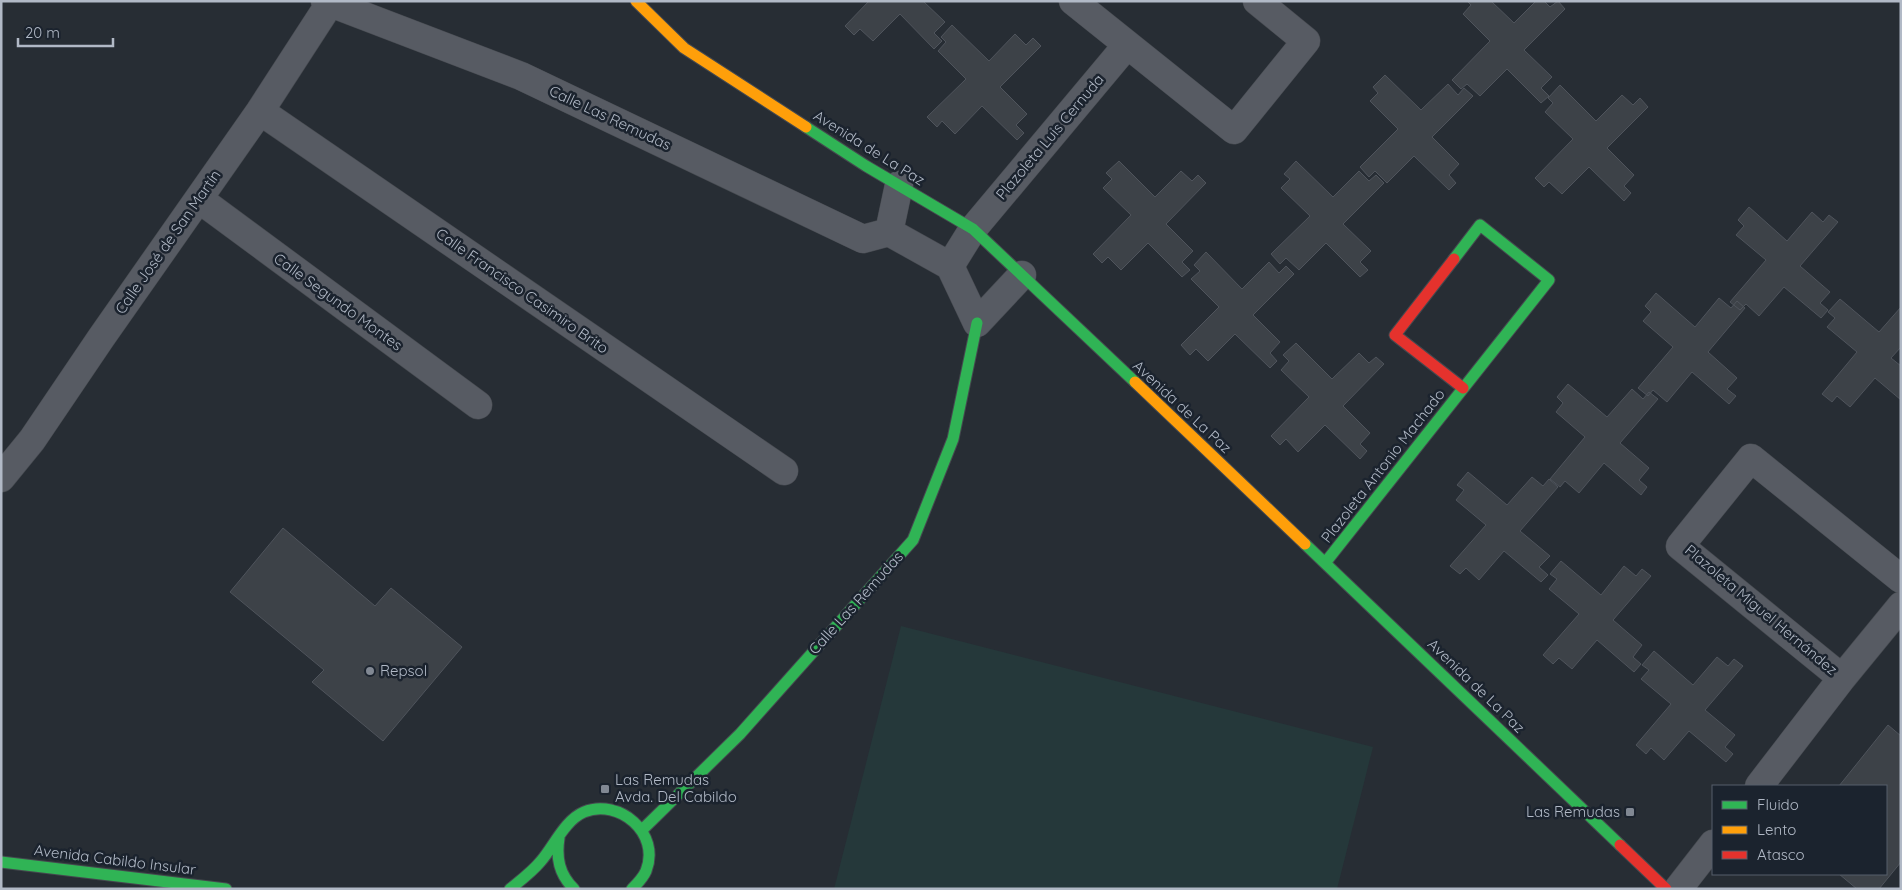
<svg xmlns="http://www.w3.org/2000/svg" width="1902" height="890" font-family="Quicksand,sans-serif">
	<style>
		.green { fill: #25383a }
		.building { fill: #3d4248; stroke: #4f545c }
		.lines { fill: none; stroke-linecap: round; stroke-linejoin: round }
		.street-casing { stroke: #45494f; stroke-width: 29 }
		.fast-casing { stroke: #45494f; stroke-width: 13 }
		.slow-casing { stroke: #45494f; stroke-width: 13 }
		.jam-casing { stroke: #45494f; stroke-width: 13 }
		.street { stroke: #575b63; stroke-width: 28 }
		.fast { stroke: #30b455; stroke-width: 11 }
		.slow { stroke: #ff9f0a; stroke-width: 11 }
		.jam { stroke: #e5322d; stroke-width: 11 }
		.poi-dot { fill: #818893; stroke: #1b232e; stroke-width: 2 }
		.labels { text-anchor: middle; stroke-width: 5; stroke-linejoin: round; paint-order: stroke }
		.street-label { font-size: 15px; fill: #b1b9c6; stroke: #1b232e }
		.poi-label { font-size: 15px; fill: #b1b9c6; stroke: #1b232e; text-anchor: start }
	</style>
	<rect width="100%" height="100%" fill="#272d34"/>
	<path class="green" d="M901 626 1373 747 1337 889H834Z"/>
	<path class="building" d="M869 1H923L945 22 934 33 942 41 934 49 900 14 873 41 860 29 854 35 845 26Z
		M1467 1H1491L1514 23 1536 1H1544L1550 7 1558 1 1565 9 1524 50 1552 77 1541 88 1549 96 1541 103 1507 69 1480 96 1467 84 1461 89 1452 80 1490 41 1463 14 1471 5Z
		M952 25 989 61 1015 34 1026 45 1033 38 1041 46 1000 87 1027 114 1016 125 1024 133 1017 140 982 106 955 134 942 121 937 127 927 117 966 79 938 51 946 42 941 37Z
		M1385 75 1421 110 1448 84 1458 95 1464 88 1473 96 1432 137 1459 164 1449 175 1456 183 1449 190 1414 156 1387 183 1375 171 1369 177 1360 167 1398 129 1370 101 1378 93 1373 87Z
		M1560 85 1596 121 1622 95 1633 105 1640 98 1648 107 1607 148 1634 175 1624 186 1631 193 1624 201 1589 167 1562 194 1549 182 1544 187 1535 178 1573 139 1545 112 1553 103 1548 98Z
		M1119 161 1155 197 1181 171 1192 181 1198 175 1206 183 1166 224 1193 251 1182 262 1190 270 1182 277 1148 243 1121 270 1108 257 1102 263 1093 254 1131 215 1103 188 1112 179 1106 173Z
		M1296 161 1333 197 1359 171 1369 181 1376 175 1384 183 1343 224 1371 251 1360 262 1368 270 1360 277 1326 243 1299 270 1286 258 1280 264 1271 254 1310 216 1281 188 1290 179 1284 174Z
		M1749 207 1787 241 1812 212 1823 222 1829 215 1838 222 1800 266 1830 292 1820 303 1828 310 1821 318 1784 287 1759 316 1746 304 1740 310 1730 302 1766 260 1736 235 1744 226 1738 220Z
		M1206 252 1242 289 1269 262 1279 273 1286 266 1294 274 1253 315 1280 342 1270 353 1277 361 1270 368 1235 334 1208 361 1196 349 1190 355 1181 345 1219 307 1191 279 1200 271 1194 265Z
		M1656 293 1695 327 1719 298 1731 308 1737 301 1745 308 1708 352 1737 378 1727 389 1736 396 1729 404 1692 372 1667 402 1653 390 1648 396 1638 388 1673 347 1643 321 1651 312 1645 306Z
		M1840 299 1879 332 1901 307V347L1891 358 1901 366V400L1875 378 1850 407 1837 396 1832 402 1822 394 1857 352 1827 327 1835 318 1828 312Z
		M1296 343 1332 379 1359 353 1369 363 1376 357 1384 364 1343 406 1370 433 1360 444 1367 451 1360 459 1325 425 1298 452 1286 439 1280 445 1271 436 1309 397 1281 370 1289 361 1283 355Z
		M1568 384 1607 417 1632 389 1643 399 1649 392 1658 399 1620 443 1649 468 1639 480 1647 487 1641 495 1604 463 1579 493 1565 481 1560 487 1550 479 1585 437 1556 412 1563 403 1557 397Z
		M1468 472 1507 505 1532 477 1543 486 1549 479 1558 487 1520 531 1550 556 1539 567 1548 575 1541 582 1504 551 1479 580 1466 568 1460 574 1450 566 1486 525 1456 500 1464 490 1457 485Z
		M283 528 375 606 391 588 462 647 383 741 312 682 324 670 230 592Z
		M1561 561 1601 595 1624 566 1636 576 1642 569 1651 576 1613 620 1642 645 1633 657 1641 664 1634 672 1597 640 1572 669 1559 658 1553 664 1543 655 1579 614 1549 589 1557 579 1550 574Z
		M1654 651 1693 685 1717 657 1728 666 1734 659 1743 666 1705 710 1735 735 1725 747 1733 754 1726 762 1689 731 1664 760 1651 748 1646 754 1636 745 1671 704 1641 679 1649 670 1642 665Z
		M1888 725 1901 736V862L1879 889H1857L1839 874H1886V786H1839Z"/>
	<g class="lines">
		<g class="street-casing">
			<path id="street" d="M325 1 521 76 863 239 889 232 899 185
				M1073 1 1234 130 1306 41 1257 1
				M260 111 784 471
				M199 199 478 405
				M889 232 950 266 977 323 1022 275
				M950 266 973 229 1127 45
				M1 478 32 440 101 338 260 111 330 3
				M1842 678 1680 546 1751 458 1901 579
				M1759 786 1842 678 1901 606
				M1678 889 1713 844"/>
		</g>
		<g class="fast-casing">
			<path id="fast" d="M806 127 866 166 973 229 1135 382
				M1305 544 1620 845
				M1325 563 1549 280 1480 225 1454 259
				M642 830 740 734 913 540 953 439 977 323
				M559 838C556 858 559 874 574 889
				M1 862 226 889
				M510 889C521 880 532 872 541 861 554 846 565 820 584 812 619 798 661 833 646 871 643 878 637 884 632 889"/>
		</g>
		<g class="slow-casing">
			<path id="slow" d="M636 1 684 48 806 127
				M1135 382 1305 544"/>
		</g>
		<g class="jam-casing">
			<path id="jam" d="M1454 259 1395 335 1463 388
				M1620 845 1666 889"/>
		</g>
		<use href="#street" class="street"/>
		<use href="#fast" class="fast"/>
		<use href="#slow" class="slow"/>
		<use href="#jam" class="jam"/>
	</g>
	<g class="poi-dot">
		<circle cx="370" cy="671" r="5"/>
		<rect x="600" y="784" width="10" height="10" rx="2.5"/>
		<rect x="1625" y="807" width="10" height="10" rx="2.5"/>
	</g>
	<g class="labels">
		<g class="street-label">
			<text transform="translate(610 118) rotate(25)" y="5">Calle Las Remudas</text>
			<text transform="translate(1050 137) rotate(-50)" y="5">Plazoleta Luis Cernuda</text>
			<text transform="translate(869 148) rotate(32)" y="5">Avenida de La Paz</text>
			<text transform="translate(168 242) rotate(-55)" y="5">Calle José de San Martín</text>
			<text transform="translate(522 291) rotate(35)" y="5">Calle Francisco Casimiro Brito</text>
			<text transform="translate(338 302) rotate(36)" y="5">Calle Segundo Montes</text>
			<text transform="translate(1182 407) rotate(43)" y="5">Avenida de La Paz</text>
			<text transform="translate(1383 466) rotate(-52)" y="5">Plazoleta Antonio Machado</text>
			<text transform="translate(856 603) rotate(-48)" y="5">Calle Las Remudas</text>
			<text transform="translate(1761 610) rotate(40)" y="5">Plazoleta Miguel Hernández</text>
			<text transform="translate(1476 686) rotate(44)" y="5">Avenida de La Paz</text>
			<text transform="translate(115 860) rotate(7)" y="5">Avenida Cabildo Insular</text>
		</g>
		<g class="poi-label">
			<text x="380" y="676">Repsol</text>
			<text x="615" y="785">Las Remudas<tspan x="615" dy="17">Avda. Del Cabildo</tspan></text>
			<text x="1620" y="817" text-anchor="end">Las Remudas</text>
		</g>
	</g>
	<rect width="1902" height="890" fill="none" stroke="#b1b9c6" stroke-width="5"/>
	<rect x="1712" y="785" width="175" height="90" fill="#1b232e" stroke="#575f6b"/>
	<rect x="1722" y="801" width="25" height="8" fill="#30b455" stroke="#575f6b"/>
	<text x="1757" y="810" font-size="15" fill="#b1b9c6">Fluido</text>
	<rect x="1722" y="826" width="25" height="8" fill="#ff9f0a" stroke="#575f6b"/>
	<text x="1757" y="835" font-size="15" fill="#b1b9c6">Lento</text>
	<rect x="1722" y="851" width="25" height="8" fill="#e5322d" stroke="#575f6b"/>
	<text x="1757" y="860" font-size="15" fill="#b1b9c6">Atasco</text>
	<path d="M18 38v8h95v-8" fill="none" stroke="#b1b9c6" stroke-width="2.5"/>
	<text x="25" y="38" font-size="15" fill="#b1b9c6" stroke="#1b232e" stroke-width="4" paint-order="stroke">20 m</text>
</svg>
